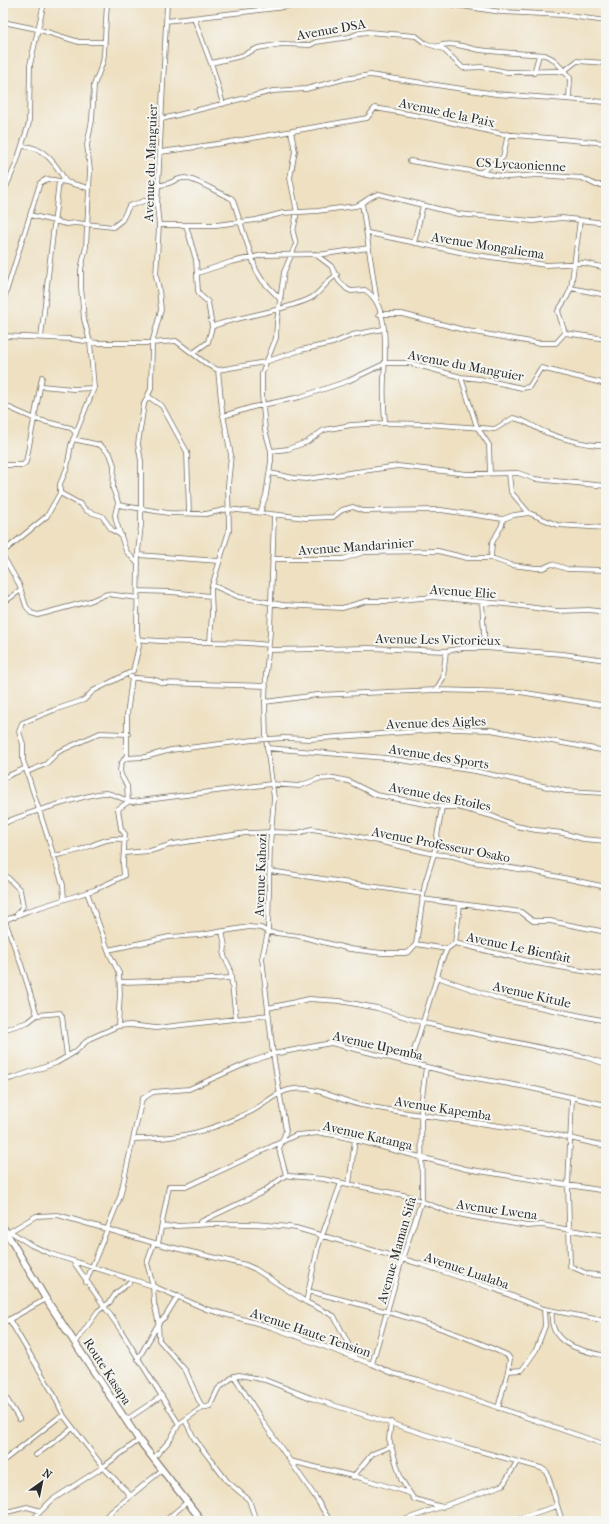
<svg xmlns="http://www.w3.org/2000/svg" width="609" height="1524" font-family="'IM FELL French Canon',serif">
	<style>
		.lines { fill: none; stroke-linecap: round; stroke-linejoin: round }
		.minor-casing { stroke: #6f6a60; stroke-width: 5.5 }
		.secondary-casing { stroke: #6f6a60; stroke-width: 8 }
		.minor { stroke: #fff; stroke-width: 4 }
		.secondary { stroke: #fff; stroke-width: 6 }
		.labels { text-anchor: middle; stroke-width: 4; stroke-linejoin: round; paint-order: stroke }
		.street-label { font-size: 13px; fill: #2b2b2b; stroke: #f6f6f2 }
	</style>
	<rect width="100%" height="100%" fill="#f6f6f2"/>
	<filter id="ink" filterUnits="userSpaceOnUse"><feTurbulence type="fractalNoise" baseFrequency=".025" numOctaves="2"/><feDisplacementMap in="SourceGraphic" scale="8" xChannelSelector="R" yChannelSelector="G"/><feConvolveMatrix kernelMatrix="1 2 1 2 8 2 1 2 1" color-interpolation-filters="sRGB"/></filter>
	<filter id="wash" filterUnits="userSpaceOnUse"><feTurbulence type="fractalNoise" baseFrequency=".012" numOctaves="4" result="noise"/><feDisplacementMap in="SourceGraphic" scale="16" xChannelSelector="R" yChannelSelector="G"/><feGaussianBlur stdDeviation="0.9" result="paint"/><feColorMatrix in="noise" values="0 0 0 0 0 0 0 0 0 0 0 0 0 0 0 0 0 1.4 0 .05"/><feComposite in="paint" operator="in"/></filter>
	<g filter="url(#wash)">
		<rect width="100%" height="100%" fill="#eee0c1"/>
	</g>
	<g filter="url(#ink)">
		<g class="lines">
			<g class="minor-casing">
				<path id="minor" d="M442 3 501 12 562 15 606 21
					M194 18 213 69 223 104
					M166 21 277 8 303 3
					M3 22 37 29 79 42H105
					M438 46C453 41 466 48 480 50 502 53 524 53 545 55L553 59 566 73
					M211 63 241 56 258 48 282 44 310 45 316 42 350 37 359 33 368 32 416 36 425 43 443 49 463 68 482 67 507 72 558 71 566 73 570 78 569 99
					M564 71 577 61 606 63
					M534 73 539 55
					M162 119 273 91 306 89 344 79 370 75 496 94 606 102
					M22 146C44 146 56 164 66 182L88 188
					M161 152 224 143 367 118 375 108 431 118 502 134 606 143
					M410 161 508 177 538 175 582 178 596 185H606
					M480 173 503 157 508 134
					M158 185C169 186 175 178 185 178 194 178 220 194 231 198L233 200 256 270 262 280 281 300
					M3 194 16 164 29 123 30 65 44 3
					M362 204 377 302
					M30 215 66 224 76 223 113 227 122 220 129 206 144 201 157 200
					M159 225H216L256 220 283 213 317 211 356 206C365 203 370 195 379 194L458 214 533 221 562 218 606 223
					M186 225 196 260 198 291 200 295 208 302 212 327
					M368 233 469 254 546 265 584 263 606 268
					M414 243 423 205
					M315 254 331 266 339 281 347 289 351 291 365 290C390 305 385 354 384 379 383 394 384 408 385 423
					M198 273 231 262 263 255 324 254 369 248
					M571 288 606 295
					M3 302 40 183 47 179 66 182
					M379 314H402L468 331 537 343H556L565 333 606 339
					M565 333 558 311 567 297 571 288 580 220
					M3 336 71 339 98 343H152L176 341 208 365 218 370 265 362 301 350 333 343 352 335 383 329
					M41 338 59 181
					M193 353 208 342 212 327 216 325C246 315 279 312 309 299 321 294 325 281 337 275
					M461 377 477 427 489 445 490 473
					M41 386 73 389 94 388
					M149 397 162 406 187 452 189 512
					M3 405 35 419 71 428 76 433
					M223 416 253 407 300 397 348 381 386 363H410L461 377 480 379 522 388 529 387 541 368 606 384
					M73 439 100 445 110 454 114 465 113 489 118 502 115 515 116 521 126 551 138 564
					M271 451 288 449 307 442 324 430 351 425 385 423 427 424 495 429 513 418C527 420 535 429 548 433 560 438 594 448 606 444
					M3 465H23L26 462 42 377
					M270 473 294 478 307 479 398 466 467 474 518 473 535 479 606 486
					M509 473 511 492 529 513 557 525 606 528
					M60 493 80 504 87 511 102 516 112 530 121 535
					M118 505 168 513 206 514 228 509 306 518 333 517 342 510 353 507 363 511 441 510 503 519 514 515 529 513
					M260 513 266 495 271 461V451L265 430 262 394V373L276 338 277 321 284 272 296 244 293 232 297 212 290 178 295 151 291 132
					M274 516 270 632 266 674 265 702 266 739 274 798 270 845 268 932 262 958 273 1054 286 1131 279 1149 286 1175 290 1176 323 1179 408 1196 449 1212 473 1217 527 1226 542 1225 606 1236
					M3 538 7 548
					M3 552 47 516 60 493V484L67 468 71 445 94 388 90 342 84 319 81 287V269L86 247 90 170 87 145 92 120 94 85 103 62 104 54 107 3
					M138 555 219 561
					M3 556 19 584 26 606 31 613 38 615 90 601 107 594 138 598
					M491 558 492 543 502 525 503 519
					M272 559H343L364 552 438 551 467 558H491L511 565 536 568H543L552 564 567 569 606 570
					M212 585 239 597 283 605 342 608 367 601H389L433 597 514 605 557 611 589 610 606 612
					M139 591 171 592 210 596
					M482 602 485 648
					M3 603 21 590
					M137 639C181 645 225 639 269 645
					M210 642 212 614 211 589 229 531 228 485 231 455 222 410 218 370
					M268 650 369 648 446 651 463 648H485L563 654 606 660
					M130 677C142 680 151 676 162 683L266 686
					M436 690 443 678 446 651
					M265 702 317 695 436 690 520 692 601 705 604 703 606 698
					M267 748 386 758 475 771 566 791 606 793
					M126 758 145 757 171 750 253 740 284 738 310 739 450 729 491 730 606 751
					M27 772 46 764 58 752 100 733 128 734
					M3 778 26 768
					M3 824C14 817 95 792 106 793 116 794 125 801 132 802L271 784 299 786 318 779 334 778 348 781 376 795 442 807H457L492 816 516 826 536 830 563 833 583 839 606 841
					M124 853 150 851 173 844 246 833 272 832 298 833 312 829 360 837 434 854 453 856 473 862 531 871 606 887
					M53 856C62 854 70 853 79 850 93 846 110 835 125 840
					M270 871 423 894
					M3 873 20 890 23 906 15 917
					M87 892 110 955 119 973 120 994 118 1026
					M64 899 63 885 23 760V744L19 732 22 723 54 710 84 700 93 691 133 671 139 646 137 631 138 552 141 525V461L138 444 144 404 151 389 152 343 161 310 159 289 156 276 159 225 157 207 167 3
					M422 899 514 911 521 912 533 921H550L606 932
					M3 921 28 911 94 890 124 876 123 863 125 834 121 829 118 809 128 802 127 786 121 775 120 770 121 764 127 755V715L132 677
					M5 921 21 964 37 1015
					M222 931 225 946 224 956 230 968 236 1019
					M455 943 460 905
					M416 944 425 883 434 854 442 807
					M447 949 441 962 437 977 500 999 606 1021
					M108 950 169 937 200 935 249 927 261 928 268 932 299 936 350 949 382 953H405L409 952 416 944 447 949 455 943 536 963 606 975
					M121 982 194 980 231 978
					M268 1008 309 999 340 1001 377 1008 424 1023 585 1057 606 1064
					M3 1030 28 1022 37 1015 60 1013 62 1016 67 1057
					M410 1063 437 977
					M3 1080 13 1078 56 1063 75 1052 89 1039 118 1026 130 1025 156 1028 269 1015
					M572 1099 568 1185 570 1266 588 1274 606 1276
					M133 1139C180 1139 209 1132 252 1111 265 1104 279 1090 294 1089 318 1086 339 1101 361 1105 423 1117 485 1123 547 1133 567 1137 586 1142 606 1146
					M349 1184 355 1140
					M200 1222 261 1193 286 1175
					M161 1227C206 1224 251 1221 296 1228L420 1264 495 1289 544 1309 606 1321
					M9 1232 36 1216 58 1215 158 1244 246 1265 255 1269 306 1302 334 1316 356 1359
					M11 1232 31 1245 51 1254 153 1286 206 1309 271 1327 372 1364 392 1373 419 1380 606 1445
					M154 1243 147 1263 153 1286 154 1303 158 1320 159 1340 186 1371 198 1399 203 1408
					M158 1244 169 1186H188L296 1135 321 1133 340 1136 466 1169 606 1191
					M73 1261 120 1329 179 1424
					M86 1282 120 1197 142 1099 153 1092 189 1089 250 1062 273 1054 331 1043 463 1076 526 1087 606 1105
					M308 1291C376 1308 443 1325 507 1355L510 1359 508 1371
					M306 1302 318 1247 341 1183
					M552 1311C548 1345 580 1350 606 1356
					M9 1319 53 1393 64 1416 103 1467 130 1495
					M3 1323 46 1299
					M76 1342 98 1311 110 1302 116 1293 129 1283 130 1279
					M138 1359 160 1321 165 1317 178 1296
					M372 1364 402 1259 422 1200 421 1105 426 1067
					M234 1376 265 1425 314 1495 330 1521
					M3 1393 19 1419
					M498 1408 508 1371 522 1370 536 1350 545 1326 544 1309
					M126 1420 162 1396
					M185 1420 194 1438 227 1481 249 1500 256 1521
					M391 1422 389 1439 401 1479 406 1487 414 1499 442 1507
					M36 1455 73 1428
					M153 1459 170 1440 179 1424 200 1409 210 1406 218 1389 234 1376 239 1375 265 1380 311 1398 465 1447 541 1468 547 1472 562 1521
					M3 1461 58 1418 64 1416
					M290 1461 361 1478 409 1493
					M353 1477 372 1454 392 1446
					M3 1513 27 1507 41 1511
					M31 1521 52 1500 103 1467 139 1440
					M100 1521 162 1470
					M165 1521 187 1502
					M401 1521 503 1485 517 1462
					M510 1521 557 1506"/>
			</g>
			<g class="secondary-casing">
				<path id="secondary" d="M3 1227 46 1299 139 1440 202 1521"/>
			</g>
			<use href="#minor" class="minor"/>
			<use href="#secondary" class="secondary"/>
		</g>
	</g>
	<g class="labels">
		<g class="street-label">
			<text transform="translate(331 29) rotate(-10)" y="5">Avenue DSA</text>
			<text transform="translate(447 112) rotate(12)" y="5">Avenue de la Paix</text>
			<text transform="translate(150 163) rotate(-88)" y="5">Avenue du Manguier</text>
			<text transform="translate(521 164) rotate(3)" y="5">CS Lycaonienne</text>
			<text transform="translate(488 245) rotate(9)" y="5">Avenue Mongaliema</text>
			<text transform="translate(466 365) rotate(11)" y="5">Avenue du Manguier</text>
			<text transform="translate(356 546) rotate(-4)" y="5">Avenue Mandarinier</text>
			<text transform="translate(463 591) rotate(4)" y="5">Avenue Elie</text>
			<text transform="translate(438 639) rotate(1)" y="5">Avenue Les Victorieux</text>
			<text transform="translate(436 722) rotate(-2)" y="5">Avenue des Aigles</text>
			<text transform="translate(439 756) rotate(9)" y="5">Avenue des Sports</text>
			<text transform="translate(440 796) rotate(11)" y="5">Avenue des Etoiles</text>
			<text transform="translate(441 844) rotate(11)" y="5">Avenue Professeur Osako</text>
			<text transform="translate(260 875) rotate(-88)" y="5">Avenue Kahozi</text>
			<text transform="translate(519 947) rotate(12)" y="5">Avenue Le Bienfait</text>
			<text transform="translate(532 994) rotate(13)" y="5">Avenue Kitule</text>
			<text transform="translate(378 1045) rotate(13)" y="5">Avenue Upemba</text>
			<text transform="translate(443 1108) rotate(9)" y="5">Avenue Kapemba</text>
			<text transform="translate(368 1135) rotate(13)" y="5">Avenue Katanga</text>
			<text transform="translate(497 1209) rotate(8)" y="5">Avenue Lwena</text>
			<text transform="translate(396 1250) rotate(-74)" y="5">Avenue Maman Sifa</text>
			<text transform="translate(467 1270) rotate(19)" y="5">Avenue Lualaba</text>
			<text transform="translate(311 1332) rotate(19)" y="5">Avenue Haute Tension</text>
			<text transform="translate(108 1371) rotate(57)" y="5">Route Kasapa</text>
		</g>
	</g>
	<rect width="609" height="1524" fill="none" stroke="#f6f6f2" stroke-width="16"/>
	<g transform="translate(42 1482) rotate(33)" stroke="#f6f6f2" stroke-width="3" paint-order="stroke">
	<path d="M0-3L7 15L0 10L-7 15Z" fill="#2b2b2b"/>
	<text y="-6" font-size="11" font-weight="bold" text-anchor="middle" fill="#2b2b2b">N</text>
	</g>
</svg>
